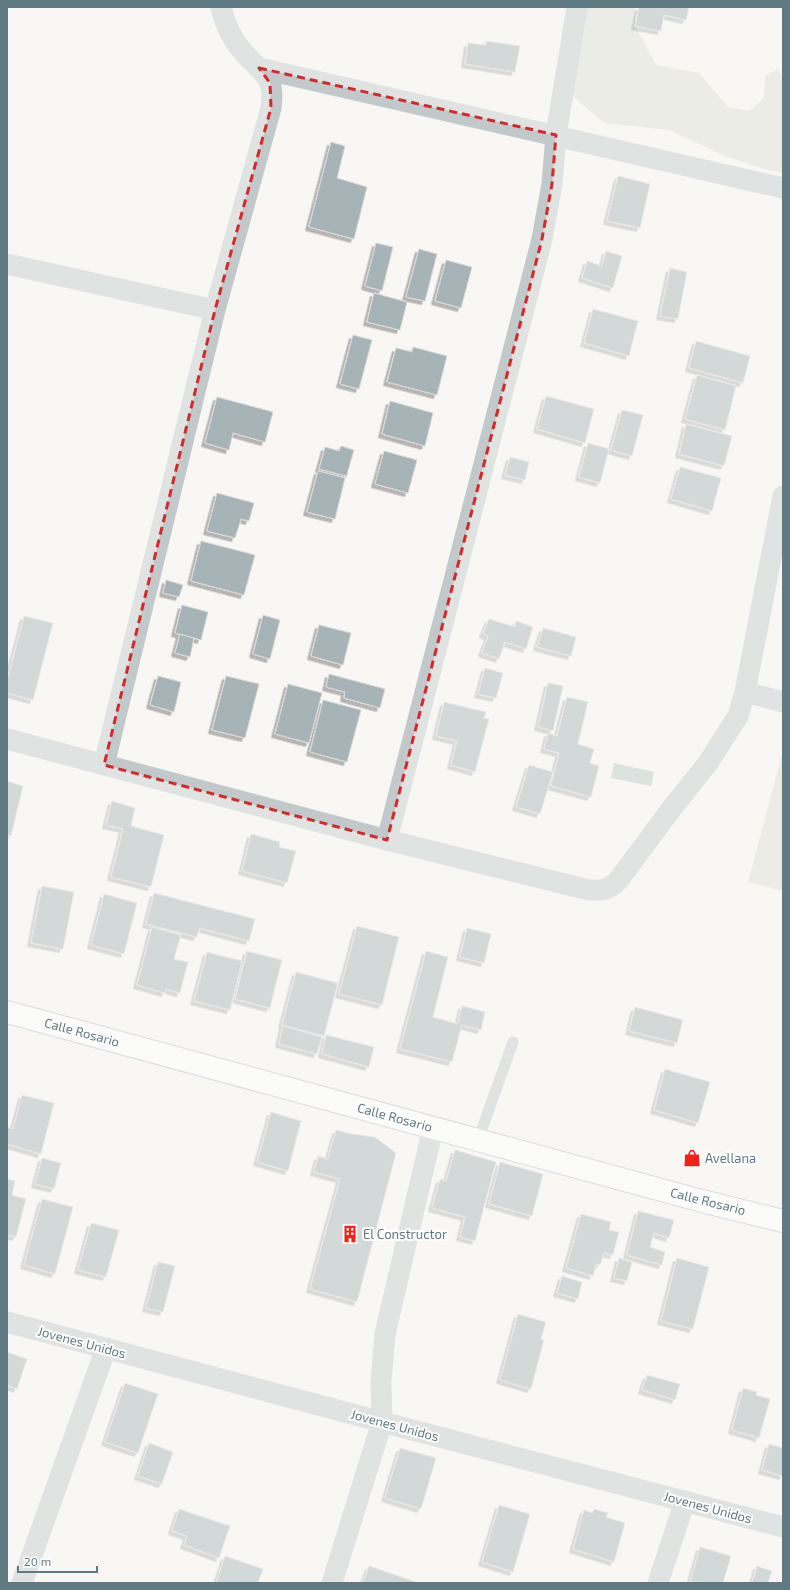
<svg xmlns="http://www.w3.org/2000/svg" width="790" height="1590" font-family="'Exo 2',sans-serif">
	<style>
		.green { fill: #d9ded3 }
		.water { fill: #b8c9cb }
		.building { fill: #a6b4b8; stroke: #d9d9d7; filter: url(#shadow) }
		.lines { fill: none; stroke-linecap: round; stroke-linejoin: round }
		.primary-casing { stroke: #b5bcbf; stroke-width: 24 }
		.lane { stroke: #c2c9cb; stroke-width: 11 }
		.street { stroke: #c2c9cb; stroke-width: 21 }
		.primary { stroke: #fff; stroke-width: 22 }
		.marked { fill: none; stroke: #d62828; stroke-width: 3; stroke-dasharray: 8 5; stroke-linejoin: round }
		.labels { text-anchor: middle; stroke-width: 4; stroke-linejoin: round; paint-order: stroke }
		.street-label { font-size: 13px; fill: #5f7a83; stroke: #fff }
		.poi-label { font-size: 13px; fill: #5f7a83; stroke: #fff; text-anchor: start }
	</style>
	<defs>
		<filter id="shadow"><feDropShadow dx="-3.5" dy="3.5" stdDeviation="0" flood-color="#0004"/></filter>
	</defs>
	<rect width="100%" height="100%" fill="#f8f7f4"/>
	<path class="green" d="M569 7H635V26L656 65 699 73 728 107 749 111 764 98 765 76 778 69 783 78V173L768 170 727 157 669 130 604 123 573 96 562 76V33Z
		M783 751V891L748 882Z"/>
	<path class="water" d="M614 763 654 772 651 786 611 778Z"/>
	<path class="building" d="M639 7H689L686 20 664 15 661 31 635 26Z
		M486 41 520 46 515 72 465 64 468 43 486 45Z
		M331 142 345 146 337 178 367 187 354 239 309 227Z
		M618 176 650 184 640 228 607 221Z
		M376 243 393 247 382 291 365 286Z
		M419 249 437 254 425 301 406 297Z
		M606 251 622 256 613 288 582 278 587 261 602 266Z
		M446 260 472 267 461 308 435 301Z
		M670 268 687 272 678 319 660 316Z
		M374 293 407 302 400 330 367 322Z
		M593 309 638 321 629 356 584 343Z
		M353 335 372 340 359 389 340 384Z
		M696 341 750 356 743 383 689 368Z
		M413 347 447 356 437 395 387 382 396 348 412 352Z
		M697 375 736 386 725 430 685 419Z
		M546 396 594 409 585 443 537 429Z
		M217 397 273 412 265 442 233 433 229 450 205 443Z
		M390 401 433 413 425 446 382 434Z
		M622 410 643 415 632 456 611 450Z
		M686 424 732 436 724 466 679 454Z
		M588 443 609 449 600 483 579 477Z
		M341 446 354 450 346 478V476L319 469 325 447 339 451Z
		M384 451 417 460 408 493 375 484Z
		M510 457 529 462 525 480 505 475Z
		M680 467 721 478 712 511 671 499Z
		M318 471 345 478 335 519 307 512Z
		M217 493 254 503 249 521 241 519 235 538 207 531Z
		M201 541 255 555 244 595 191 581Z
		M166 580 183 585 179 597 163 593Z
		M182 605 208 612 201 640 175 633Z
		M263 615 280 620 270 659 253 654Z
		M24 616 53 623 33 700 7 693V681Z
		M489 619 515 627 516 621 533 627 526 649 505 642 499 659 482 653 488 636 483 634Z
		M319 625 351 633 343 665 311 656Z
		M543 628 576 637 571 656 537 647Z
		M180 634 194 638 190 657 175 653Z
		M485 668 503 673 496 698 478 694Z
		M329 674 385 689 380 708 344 698 345 692 326 687Z
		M158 676 181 682 174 712 150 705Z
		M226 676 259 684 245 738 212 730Z
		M548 683 563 686 553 731 538 727Z
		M288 684 322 693 309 743 275 734Z
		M567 697 588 702 578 744 594 749 590 763 599 766 591 797 551 786 559 753 544 749 548 733 557 736Z
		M323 700 361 710 347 762 310 752Z
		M444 702 486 712 484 718 489 719 475 772 451 765 457 741 436 736Z
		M529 765 553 772 540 814 516 807Z
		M7 781 23 786 11 836 7 835Z
		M112 801 135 808 131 826 164 835 151 887 111 877 123 829 106 825Z
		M251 834 280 842 279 847 296 851 287 883 242 871Z
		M42 886 74 892 63 949 31 943Z
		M154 893 255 919 249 941 200 928 197 937 146 924Z
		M104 894 137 903 124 954 91 945Z
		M357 926 399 937 382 1005 339 994Z
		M152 927 181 935 174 959 188 962 180 993 166 989 165 993 137 985Z
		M467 928 491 934 484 963 460 957Z
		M247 951 282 960 270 1008 235 999Z
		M426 951 448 957 433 1017 458 1024 462 1006 485 1012 481 1030 462 1025 452 1062 400 1049Z
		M207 952 242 961 230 1010 194 1001Z
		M296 972 338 983 324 1036 282 1025Z
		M635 1007 683 1020 677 1043 629 1031Z
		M283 1026 322 1037 317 1054 279 1044Z
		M326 1035 374 1047 369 1067 322 1054Z
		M665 1069 710 1082 698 1123 654 1110Z
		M22 1095 54 1103 41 1154 7 1144V1127L13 1129Z
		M271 1112 301 1121 288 1171 257 1162Z
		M336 1130 352 1134 375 1137 396 1153 357 1302 310 1289 340 1179 314 1172 318 1156 328 1159Z
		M455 1150 496 1162 475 1241 460 1237 465 1217 432 1208 440 1179 446 1181Z
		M42 1158 61 1163 54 1189 35 1184Z
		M500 1162 543 1174 532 1216 489 1204Z
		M7 1179 15 1181 12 1195 26 1199 16 1237 7 1235Z
		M42 1199 73 1207 55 1274 24 1265Z
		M638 1211 674 1220 669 1238 654 1233 650 1247 665 1252 662 1265 627 1255Z
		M581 1214 611 1222 609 1230 619 1232 613 1255 604 1253 600 1265 596 1264 593 1276 566 1268Z
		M91 1223 119 1230 106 1277 78 1270Z
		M619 1258 632 1262 627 1281 614 1278Z
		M677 1258 709 1267 693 1329 661 1321Z
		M158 1262 175 1266 163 1312 146 1308Z
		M562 1276 582 1282 578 1299 557 1293Z
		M518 1314 546 1322 541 1339 544 1340 531 1389 500 1380Z
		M7 1352 27 1359 17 1389 7 1385Z
		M647 1375 680 1384 675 1400 642 1390Z
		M125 1383 158 1394 138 1453 105 1442Z
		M743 1388 757 1392 756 1395 770 1399 759 1438 732 1430Z
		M149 1443 173 1452 162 1484 138 1476Z
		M769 1444 783 1448V1476L762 1470Z
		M400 1448 436 1458 421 1509 385 1498Z
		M499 1505 530 1514 513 1572 482 1562Z
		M179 1509 230 1526 219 1558 184 1545 187 1536 172 1531Z
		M594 1509 608 1513 606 1517 625 1523 614 1562 573 1549 584 1510 592 1513Z
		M700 1547 731 1556 723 1583 690 1582Z
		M225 1556 263 1569 258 1583H216Z
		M369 1566 419 1583H363Z
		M757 1566 772 1571 768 1583H752Z"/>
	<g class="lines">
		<g class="primary-casing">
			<path id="primary" d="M7 1012 702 1201 783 1221"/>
		</g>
		<path class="lane" d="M478 1140 513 1042"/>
		<path class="street" d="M259 68 783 188
			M7 264 215 310
			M745 692 783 702
			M7 739 387 840 589 890C604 891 610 890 620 878L672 808 708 763 738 716 745 692 783 496
			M104 765 215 310 271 108C272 100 273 91 270 83 265 71 252 63 244 53 232 40 225 25 221 7
			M387 840 542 239 552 184 556 135 577 7
			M7 1322 382 1422 783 1527
			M22 1583 106 1348
			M332 1583 382 1422 381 1382 385 1334 433 1128
			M658 1583 685 1501"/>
		<use href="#primary" class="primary"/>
	</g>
	<path d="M0 0H790V1590H0ZM259 68 556 135 552 184 542 239 387 840 104 765 215 310 271 108 270 83Z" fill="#f8f7f4" fill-opacity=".55" fill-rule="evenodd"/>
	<path class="marked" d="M259 68 556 135 552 184 542 239 387 840 104 765 215 310 271 108 270 83Z"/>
	<defs>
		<g id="shop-bare" transform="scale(1.38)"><path d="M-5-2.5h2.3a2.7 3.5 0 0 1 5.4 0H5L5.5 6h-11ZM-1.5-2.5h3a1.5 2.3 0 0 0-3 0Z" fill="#f52117" stroke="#fff" stroke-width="2.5" paint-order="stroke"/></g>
		<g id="building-bare" transform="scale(1.38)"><path d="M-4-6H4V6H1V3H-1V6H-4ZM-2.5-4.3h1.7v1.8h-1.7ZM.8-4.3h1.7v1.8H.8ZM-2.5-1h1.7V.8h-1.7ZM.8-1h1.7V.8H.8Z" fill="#f52117" stroke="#fff" stroke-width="2.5" paint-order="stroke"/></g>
	</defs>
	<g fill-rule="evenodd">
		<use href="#shop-bare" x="692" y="1158"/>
		<use href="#building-bare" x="350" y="1234"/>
	</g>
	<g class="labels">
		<g class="street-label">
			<text transform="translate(82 1032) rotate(15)" y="5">Calle Rosario</text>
			<text transform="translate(395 1117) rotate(15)" y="5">Calle Rosario</text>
			<text transform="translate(708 1201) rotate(14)" y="5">Calle Rosario</text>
			<text transform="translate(82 1342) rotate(15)" y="5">Jovenes Unidos</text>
			<text transform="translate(395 1425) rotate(15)" y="5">Jovenes Unidos</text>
			<text transform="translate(708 1507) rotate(15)" y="5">Jovenes Unidos</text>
		</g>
		<g class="poi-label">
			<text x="705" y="1163">Avellana</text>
			<text x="363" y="1239">El Constructor</text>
		</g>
	</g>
	<rect width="790" height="1590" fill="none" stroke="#5f7a83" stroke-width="16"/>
	<path d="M18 1566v6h79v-6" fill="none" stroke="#5f7a83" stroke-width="2"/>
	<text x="24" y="1566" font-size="12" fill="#5f7a83" stroke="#ffffff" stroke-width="3" paint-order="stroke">20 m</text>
</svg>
